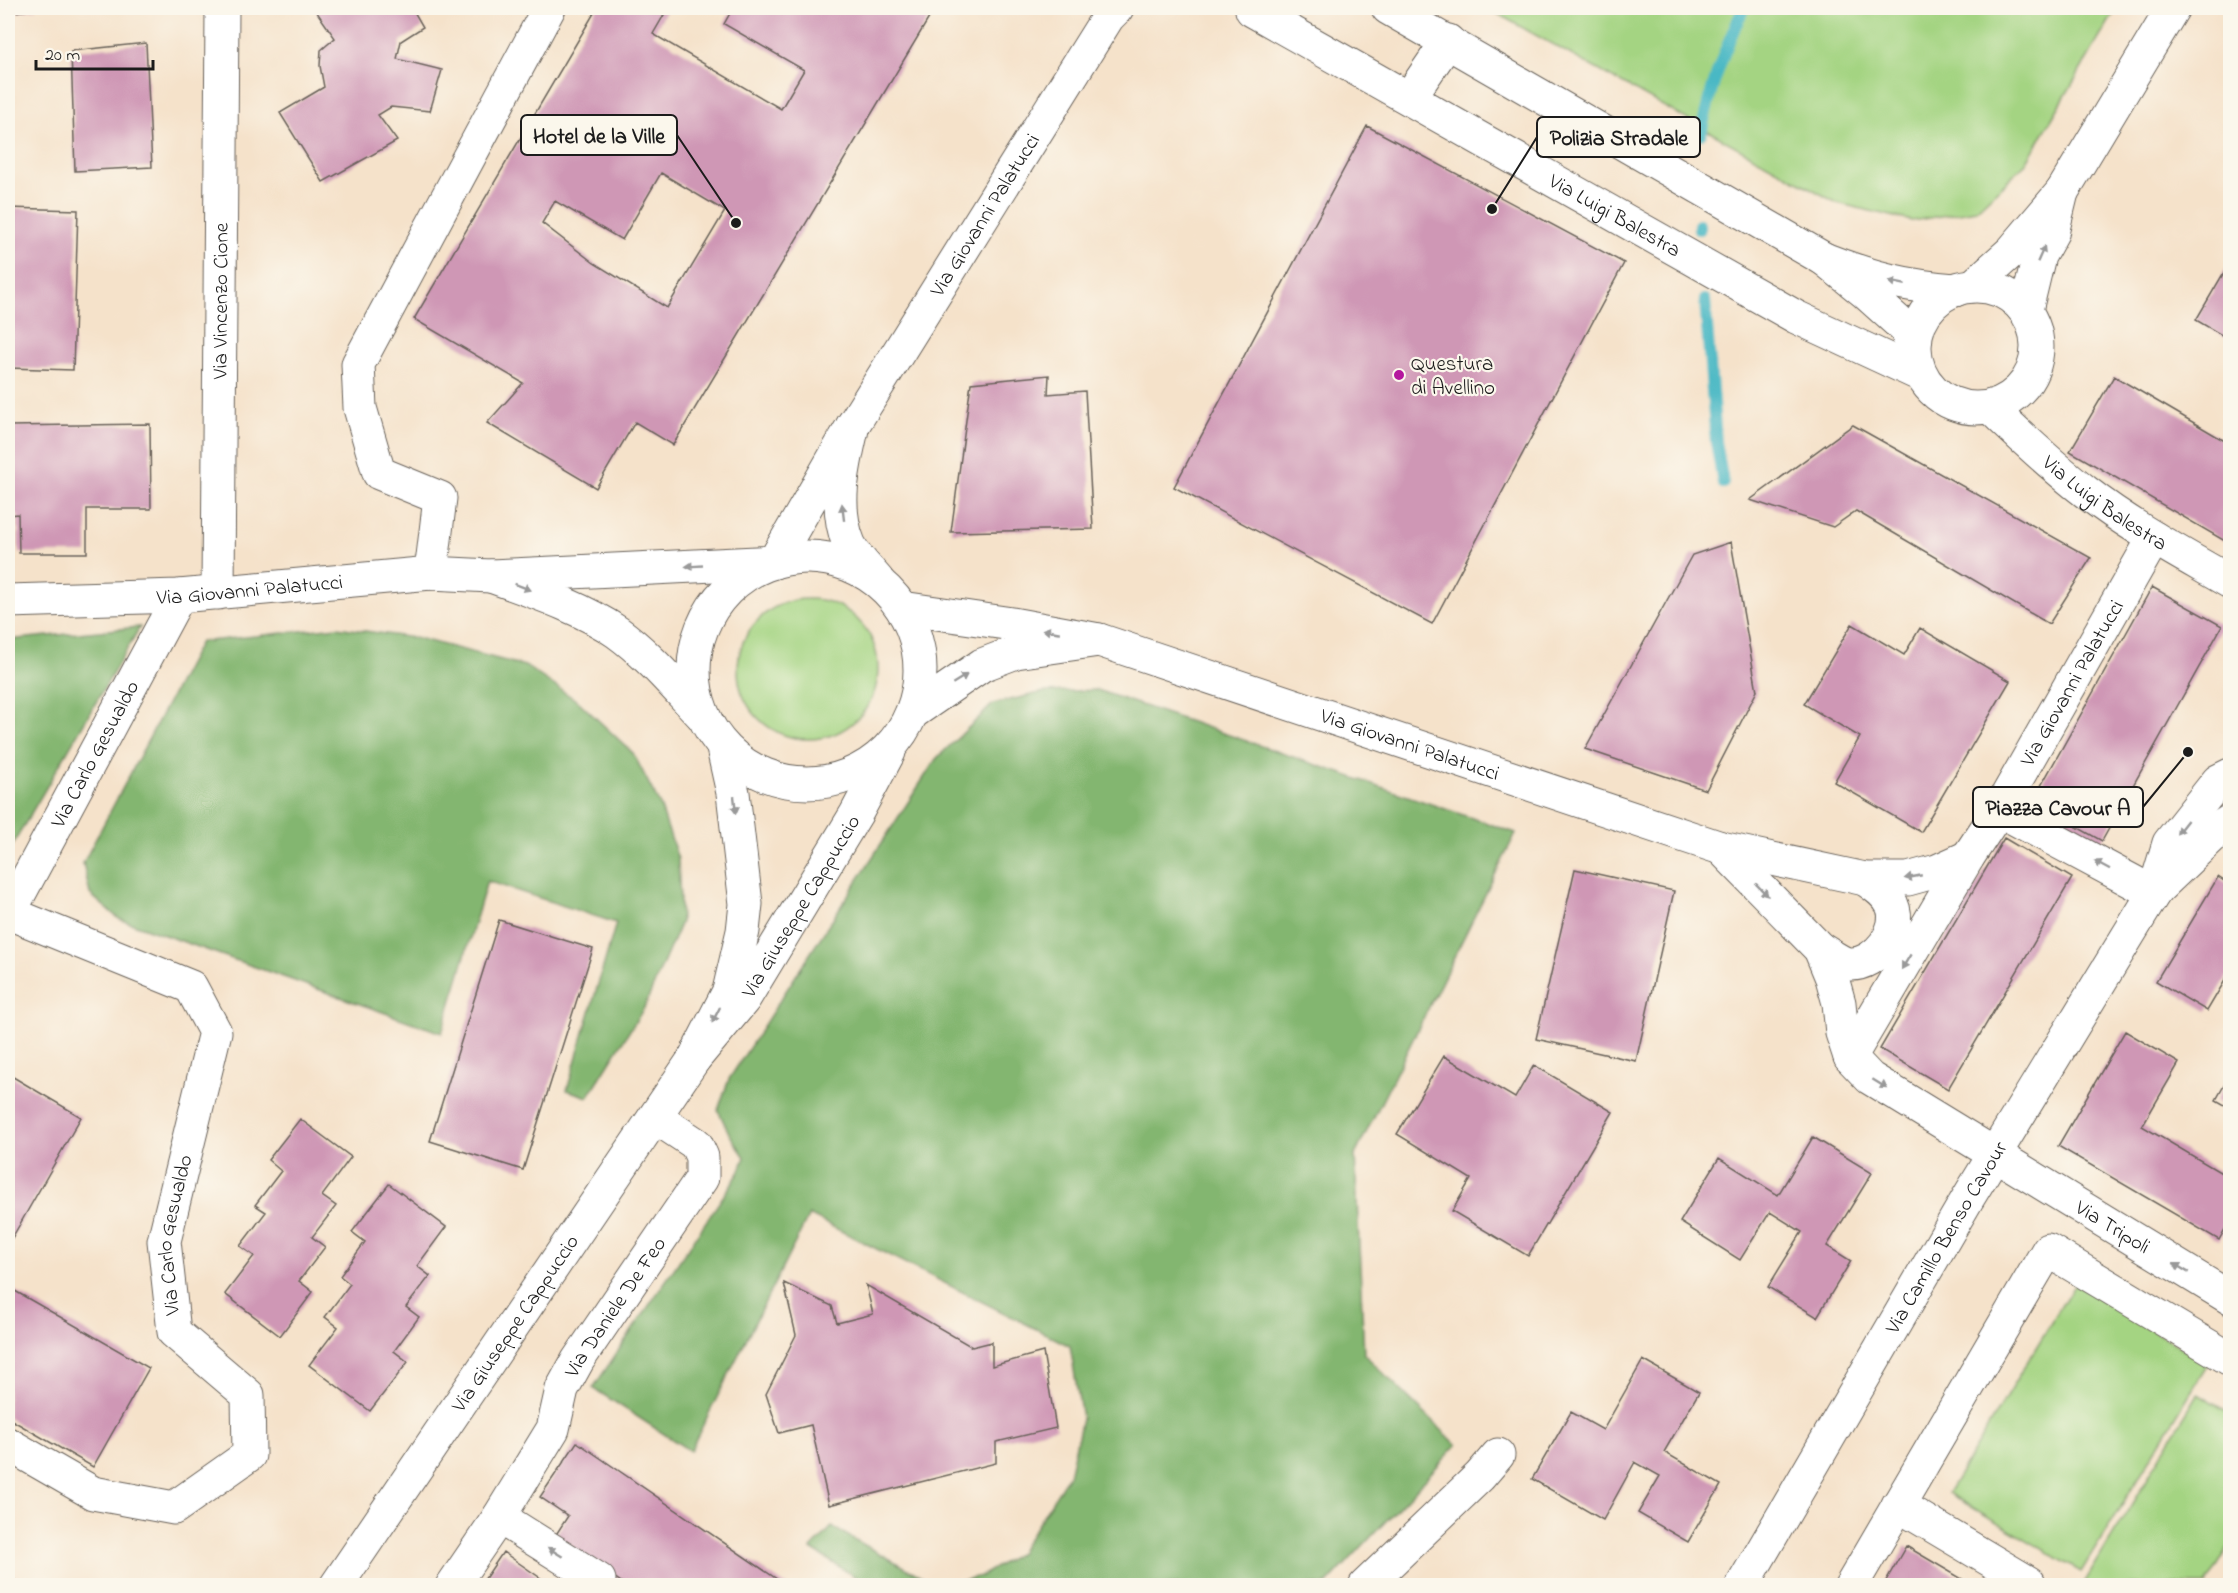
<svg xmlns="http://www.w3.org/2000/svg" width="2238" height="1593" font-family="'Indie Flower',sans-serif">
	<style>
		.green { fill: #a4d482; stroke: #60784f; stroke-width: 1.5 }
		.forest { fill: #83b670; stroke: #506946; stroke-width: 1.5 }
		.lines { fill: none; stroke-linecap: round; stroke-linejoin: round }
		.stream { stroke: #4ab8c4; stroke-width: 12 }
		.building { fill: #cf97b5; fill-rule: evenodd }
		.minor-casing { stroke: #686159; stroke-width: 35 }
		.minor { stroke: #fff; stroke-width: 33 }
		.oneway { fill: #999 }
		.poi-dot { fill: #b5179e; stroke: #fbf7ec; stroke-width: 2 }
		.labels { text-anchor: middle; stroke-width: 4.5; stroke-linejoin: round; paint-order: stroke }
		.street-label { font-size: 21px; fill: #1c1c1c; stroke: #fbf7ec }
		.poi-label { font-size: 21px; fill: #1c1c1c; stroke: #fbf7ec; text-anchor: start }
		.leader { fill: none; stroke: #1c1c1c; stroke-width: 2 }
		.callout-dot { fill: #1c1c1c; stroke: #fbf7ec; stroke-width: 2 }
		.callout { fill: #fbf7ec; stroke: #1c1c1c; stroke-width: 2 }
		.callout-label { font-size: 22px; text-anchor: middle; font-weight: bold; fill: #1c1c1c }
	</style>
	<rect width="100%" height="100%" fill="#fbf7ec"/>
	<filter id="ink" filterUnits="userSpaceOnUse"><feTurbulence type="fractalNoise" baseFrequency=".0167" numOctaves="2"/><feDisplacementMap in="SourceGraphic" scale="12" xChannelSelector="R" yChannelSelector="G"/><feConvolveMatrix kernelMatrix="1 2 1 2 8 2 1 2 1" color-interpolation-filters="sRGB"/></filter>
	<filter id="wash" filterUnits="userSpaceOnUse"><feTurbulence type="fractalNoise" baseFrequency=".008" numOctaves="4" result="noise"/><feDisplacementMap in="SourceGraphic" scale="24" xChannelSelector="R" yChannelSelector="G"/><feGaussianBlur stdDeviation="1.35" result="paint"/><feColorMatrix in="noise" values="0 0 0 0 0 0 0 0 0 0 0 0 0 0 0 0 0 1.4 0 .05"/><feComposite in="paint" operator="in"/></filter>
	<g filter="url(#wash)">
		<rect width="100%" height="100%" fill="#f5e2ca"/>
		<path class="green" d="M1487 8H2117L2026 163 1976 210 1912 221 1837 203Z
			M738 669a70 70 0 1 1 140 0a70 70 0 1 1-140 0Z
			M2075 1283 2208 1364 2081 1572 1948 1493Z
			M2198 1394 2230 1413V1545L2206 1585H2083Z"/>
		<path class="forest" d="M140 627 8 853V640Z
			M337 627 421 639 525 666 579 702 633 753 660 805 678 859 681 922 644 1008 588 1097 567 1090 616 923 487 881 442 1033 119 919 90 894 83 863 200 642Z
			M1097 690 1516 833 1355 1155 1364 1354 1457 1445 1326 1585H941L981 1576 1019 1553 1069 1475 1082 1419 1070 1346 809 1215 690 1451 593 1388 739 1173 745 1157 730 1135 718 1110 729 1079 936 759 993 704 1044 692Z
			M832 1527 937 1585H868L811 1549Z"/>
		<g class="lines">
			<path class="stream" d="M1701 134C1710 89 1724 48 1744 8
				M1699 229V225
				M1705 300 1716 442 1723 483"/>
		</g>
		<g id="blocks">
			<path class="building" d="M8 8H36V9L8 13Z
				M314 8H412L423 27 401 41 397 59 442 70 430 111 391 107 378 115 397 141 323 182 280 113 324 87 320 66 321 50 335 38Z
				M597 8H668L653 34 781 109 804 70 724 24 733 8H935L673 445 635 422 596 488 487 423 523 383 414 319ZM661 173 725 211 667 308 594 263 542 223 555 201 622 240Z
				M146 43 152 167 75 171 71 51Z
				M1367 126 1624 263 1432 624 1174 487Z
				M8 208 78 210 73 370 8 368Z
				M2230 262V340L2196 320Z
				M1049 375 1048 394 1085 391 1093 529 951 532 971 383Z
				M2114 376 2230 444V544L2070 451Z
				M150 424 151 509H87V553H19L18 514 8 515V426Z
				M1853 425 2091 558 2049 624 1856 511 1833 527 1750 500Z
				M1731 542 1757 691 1706 790 1585 749 1692 555Z
				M2152 587 2222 626 2102 841 2032 802Z
				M1852 624 1904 655 1920 628 2010 681 1921 832 1834 782 1860 737 1804 704Z
				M2004 838 2072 878 1948 1089 1880 1049Z
				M1575 869 1674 891 1636 1061 1536 1039Z
				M2218 877 2230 885V972L2207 1011 2156 981Z
				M499 920 593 949 523 1170 430 1141Z
				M2125 1031 2179 1063 2142 1126 2230 1178V1220L2219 1240 2058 1146Z
				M1444 1056 1515 1098 1534 1065 1613 1112 1528 1256 1452 1211 1471 1179 1397 1134Z
				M8 1074 81 1117 8 1245Z
				M2230 1075V1108L2216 1100Z
				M300 1119 351 1157 322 1196 336 1206 312 1237 325 1247 299 1281 313 1292 280 1336 225 1294 254 1256 240 1246 266 1212 255 1205 281 1171 268 1160Z
				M1813 1137 1872 1173 1827 1246 1851 1261 1817 1317 1768 1287 1802 1232 1770 1212 1740 1260 1680 1222 1719 1158 1778 1195Z
				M389 1184 446 1227 417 1266 430 1276 406 1307 419 1317 394 1351 408 1362 370 1411 309 1365 338 1327 325 1317 350 1284 340 1276 365 1242 352 1232Z
				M784 1283 832 1306 837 1323 873 1314 866 1285 972 1347 992 1342V1366L1043 1352 1056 1428 996 1442V1463L829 1505 811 1425 779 1433 766 1394 796 1335Z
				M8 1287 149 1368 93 1467 8 1418Z
				M1643 1360 1699 1392 1664 1452 1721 1485 1688 1542 1638 1513 1660 1476 1635 1462 1603 1520 1532 1479 1571 1412 1603 1430Z
				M577 1442 787 1586H627L555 1536 568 1516 540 1497Z
				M1906 1546 1974 1586H1883Z
				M503 1552 552 1586H480Z
				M8 1576 24 1586H8Z"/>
		</g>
	</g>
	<g filter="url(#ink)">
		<use href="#blocks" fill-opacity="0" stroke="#686159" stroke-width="1.5"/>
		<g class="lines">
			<g class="minor-casing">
				<g id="minor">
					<path d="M1388 8 1824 259"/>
					<path id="s1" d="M1252 10 1796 317 1921 375"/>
					<path d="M1409 98 1448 41"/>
					<path d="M2062 192 2173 8"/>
					<path d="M1974 285 2012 251 2062 192 2052 233 2039 256 2026 310"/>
					<circle cx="1976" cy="347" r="61"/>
					<path d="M1915 356 1906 329 1866 293 1824 259C1870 277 1905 286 1955 290"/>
					<path id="s2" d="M1990 407C2021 437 2052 466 2086 492 2131 527 2182 554 2230 582"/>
					<path id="s3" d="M853 425 1108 17 1117 8"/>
					<circle cx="807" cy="670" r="113"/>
					<path d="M431 573 440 498 379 473 360 408 358 364 549 8"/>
					<path id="s4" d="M218 593 222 8"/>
					<path id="s5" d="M8 601 179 596 431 573 491 576"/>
					<path d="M902 608 1012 624 1099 640 1016 652 982 665 912 713"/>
					<path id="s6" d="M1099 640 1721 848 1865 879H1908L1937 871 1968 857"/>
					<path d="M703 716C676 688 649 655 617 632 581 607 532 591 491 576L774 562 853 425C844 464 833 506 849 544 855 557 869 570 878 581"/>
					<path id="s7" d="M723 748 733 793 746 904 743 931 729 991 694 1059 744 999 856 814 889 752"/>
					<path d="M1999 810 2154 893"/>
					<path id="s8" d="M1721 848 1820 949 1832 978 1839 1003 1842 1033 1850 1057 1870 1078 2230 1298"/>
					<path d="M2157 889 2224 825 2230 821"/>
					<path id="s9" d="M8 912 9 913 179 596"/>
					<path d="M1820 949C1828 953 1840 963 1849 964 1876 966 1903 929 1892 905 1886 893 1875 886 1865 879"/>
					<path id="s10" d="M1850 1057 1968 857 1999 810 2154 538"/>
					<path id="s11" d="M8 1444 93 1493 174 1508 249 1455 248 1395 174 1332 164 1241 215 1032 191 987 9 913"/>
					<path d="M1898 1505 2029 1583 2027 1586"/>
					<path id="s12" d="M499 1517 553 1429 562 1389 578 1360 702 1178V1157L696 1144 655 1117"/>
					<path id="s13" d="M336 1586 694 1059"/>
					<path d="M452 1586 499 1517 599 1580 595 1586"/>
					<path d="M1365 1586 1480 1476 1498 1455"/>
					<path id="s14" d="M1742 1586 1968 1198 2154 893 2169 843 2218 781 2230 775"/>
					<path d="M1851 1586 2048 1250 2230 1359"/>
				</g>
			</g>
			<use href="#minor" class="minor"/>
		</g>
		<defs><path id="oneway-solid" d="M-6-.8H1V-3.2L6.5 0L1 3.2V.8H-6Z" transform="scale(1.5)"/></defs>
		<g class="oneway">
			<use href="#oneway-solid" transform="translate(2041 254) rotate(-66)"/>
			<use href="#oneway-solid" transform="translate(1897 283) rotate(-168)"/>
			<use href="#oneway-solid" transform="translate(843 512) rotate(-97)"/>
			<use href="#oneway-solid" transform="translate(694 566) rotate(177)"/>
			<use href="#oneway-solid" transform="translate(523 587) rotate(21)"/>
			<use href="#oneway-solid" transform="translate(1051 631) rotate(-169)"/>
			<use href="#oneway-solid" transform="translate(960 679) rotate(-32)"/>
			<use href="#oneway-solid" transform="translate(735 805) rotate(84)"/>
			<use href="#oneway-solid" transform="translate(2182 827) rotate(128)"/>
			<use href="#oneway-solid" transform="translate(2102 865) rotate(-152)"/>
			<use href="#oneway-solid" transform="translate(1913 877) rotate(169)"/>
			<use href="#oneway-solid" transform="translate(1762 890) rotate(45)"/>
			<use href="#oneway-solid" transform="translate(1906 962) rotate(121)"/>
			<use href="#oneway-solid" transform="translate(716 1015) rotate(117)"/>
			<use href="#oneway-solid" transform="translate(1880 1084) rotate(32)"/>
			<use href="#oneway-solid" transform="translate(2181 1268) rotate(-149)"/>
			<use href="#oneway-solid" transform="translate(555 1552) rotate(-148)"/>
		</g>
	</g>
	<circle class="poi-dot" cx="1399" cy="375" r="6"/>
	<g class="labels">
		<g class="street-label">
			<text dy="7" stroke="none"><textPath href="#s1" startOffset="417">Via Luigi Balestra</textPath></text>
			<text dy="7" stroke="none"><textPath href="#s3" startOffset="248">Via Giovanni Palatucci</textPath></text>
			<text dy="7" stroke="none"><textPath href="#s4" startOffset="292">Via Vincenzo Cione</textPath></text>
			<text dy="7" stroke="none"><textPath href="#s2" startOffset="150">Via Luigi Balestra</textPath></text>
			<text dy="7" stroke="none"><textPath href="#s5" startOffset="242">Via Giovanni Palatucci</textPath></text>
			<text dy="7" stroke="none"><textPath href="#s10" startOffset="435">Via Giovanni Palatucci</textPath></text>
			<text dy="7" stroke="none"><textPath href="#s6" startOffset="328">Via Giovanni Palatucci</textPath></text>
			<text dy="7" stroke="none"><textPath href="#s9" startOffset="182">Via Carlo Gesualdo</textPath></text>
			<text dy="7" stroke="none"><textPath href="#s7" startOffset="510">Via Giuseppe Cappuccio</textPath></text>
			<text dy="7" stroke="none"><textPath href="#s8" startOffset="568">Via Tripoli</textPath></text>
			<text dy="7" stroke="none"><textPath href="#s11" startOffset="528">Via Carlo Gesualdo</textPath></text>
			<text dy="7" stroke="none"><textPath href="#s14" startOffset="404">Via Camillo Benso Cavour</textPath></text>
			<text dy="7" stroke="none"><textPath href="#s12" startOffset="242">Via Daniele De Feo</textPath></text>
			<text dy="7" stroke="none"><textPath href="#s13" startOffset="318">Via Giuseppe Cappuccio</textPath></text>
		</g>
		<g class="poi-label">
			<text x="1411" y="370">Questura<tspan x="1411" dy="24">di Avellino</tspan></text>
		</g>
	</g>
	<path class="leader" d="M736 223L677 135M1492 209L1537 137M2188 752L2143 807"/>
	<g class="callout-dot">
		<circle cx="736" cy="223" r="6"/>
		<circle cx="1492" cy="209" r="6"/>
		<circle cx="2188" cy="752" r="6"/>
	</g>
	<g class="callout">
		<rect x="521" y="115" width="156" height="40" rx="6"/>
		<rect x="1537" y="117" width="163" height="40" rx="6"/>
		<rect x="1973" y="787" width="170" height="40" rx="6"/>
	</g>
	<g class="callout-label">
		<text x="599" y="143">Hotel de la Ville</text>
		<text x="1619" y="145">Polizia Stradale</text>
		<text x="2058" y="815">Piazza Cavour A</text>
	</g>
	<rect width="2238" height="1593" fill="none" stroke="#fbf7ec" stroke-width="30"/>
	<path d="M36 60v9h117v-9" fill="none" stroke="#1c1c1c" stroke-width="3"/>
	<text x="45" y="60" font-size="18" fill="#1c1c1c" stroke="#fbf7ec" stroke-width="4.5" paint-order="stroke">20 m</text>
</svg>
